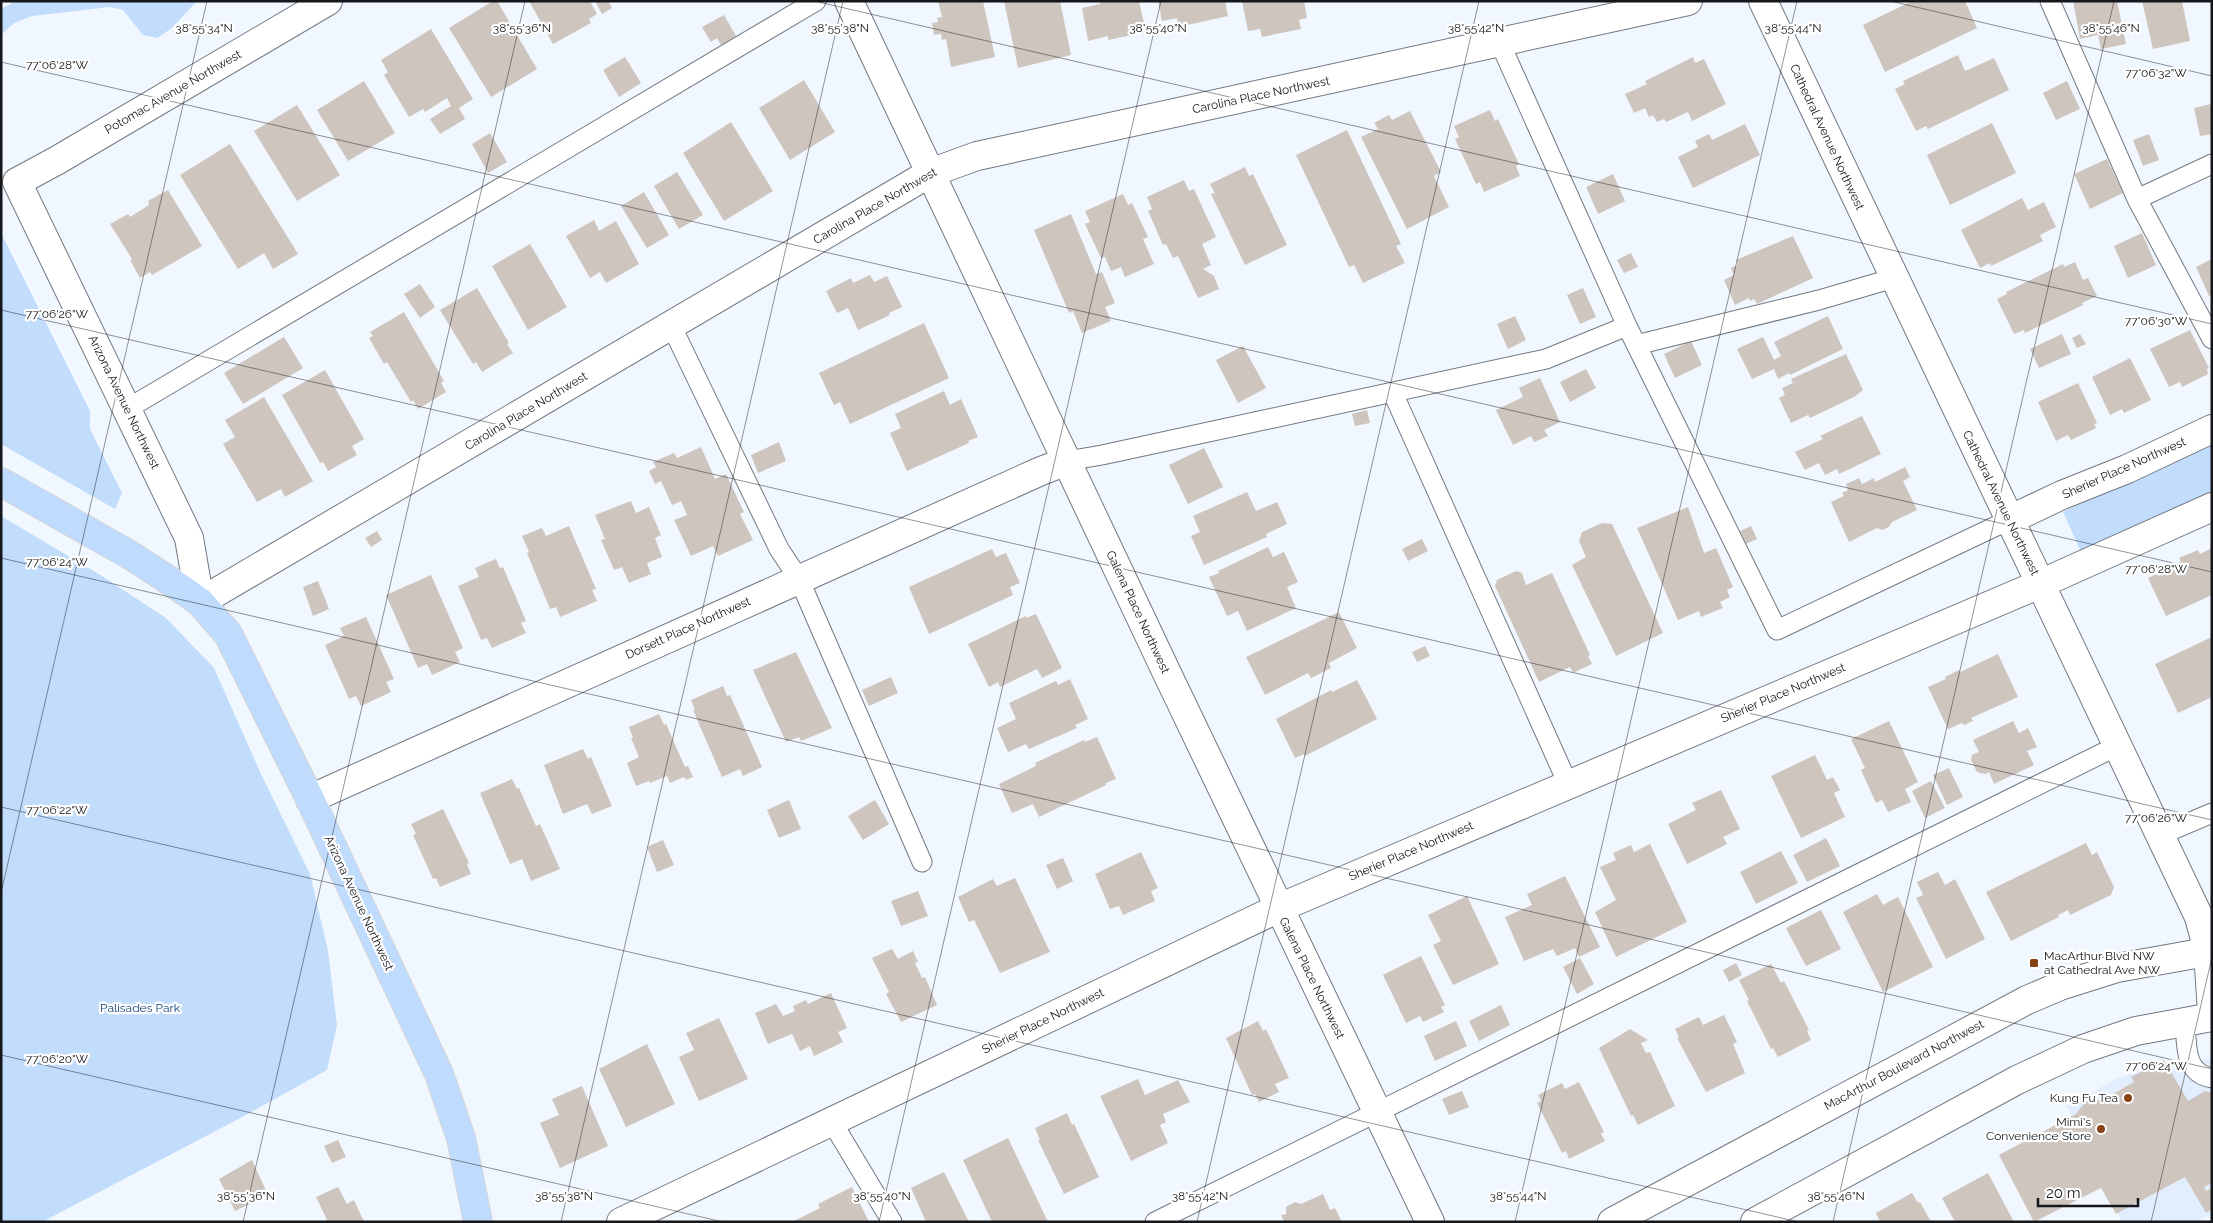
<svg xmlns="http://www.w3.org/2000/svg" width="2213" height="1223" font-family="Raleway,sans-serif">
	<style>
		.built { fill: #e2eefd }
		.green { fill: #c2dcfc }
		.building { fill: #cfc5bf }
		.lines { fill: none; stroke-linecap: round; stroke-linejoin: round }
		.service-casing { stroke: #727880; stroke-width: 21 }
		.minor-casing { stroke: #727880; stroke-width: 30 }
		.secondary-casing { stroke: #727880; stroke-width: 30 }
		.primary-casing { stroke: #d5d5d6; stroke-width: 30 }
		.service { stroke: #fff; stroke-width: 19 }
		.minor { stroke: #fff; stroke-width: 28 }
		.secondary { stroke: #fff; stroke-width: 28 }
		.primary { stroke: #bfdcfe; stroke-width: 28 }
		.ticks { fill: none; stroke: #15171a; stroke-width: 1; stroke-opacity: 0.45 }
		.poi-dot { fill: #854213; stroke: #fff; stroke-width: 2 }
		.labels { text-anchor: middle; stroke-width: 4.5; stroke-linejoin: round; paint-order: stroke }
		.street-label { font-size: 12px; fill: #15171a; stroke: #fff }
		.poi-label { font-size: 12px; fill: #15171a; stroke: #fff; text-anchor: end }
		.park-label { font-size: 12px; fill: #104176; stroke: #fff }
		.ticks-label { font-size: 12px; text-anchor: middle; fill: #15171a; stroke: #fff; stroke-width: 4.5; stroke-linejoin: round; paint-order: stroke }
	</style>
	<rect width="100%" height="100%" fill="#f1f7fe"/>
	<path class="built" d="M2212 1059V1214L2194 1222H2122L2067 1106 2120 1077 2172 1062Z"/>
	<path class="green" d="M16 1H197L172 28 157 38 143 35 123 10 110 7 32 16 14 23 1 35V9Z
		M1 233 90 411V429L122 493 115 509 1 444Z
		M2212 441V492L2082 554 2063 512Z
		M1 516 102 576 166 618 214 668 261 774 310 874 328 951 337 1025 327 1070 246 1115 42 1222H1Z"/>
	<path class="building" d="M493 1H497L537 69 491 97 449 28Z
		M529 1H590L597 14 589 19 591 23 553 44Z
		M595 1H608L612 8 602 14Z
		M938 1H983L995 57 951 67 946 39 942 40 941 34 934 35 932 23 938 22 937 18 942 17Z
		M1004 1H1060L1071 55 1018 68Z
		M1100 1H1139L1146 32 1108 40V36L1088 41 1082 8 1100 4Z
		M1158 1H1225L1228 16 1178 27 1177 18 1162 21Z
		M1242 1H1304L1307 18 1299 20 1301 29 1262 37 1260 29 1248 31Z
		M1912 1H1965L1977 28 1885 72 1863 25Z
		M2073 1H2117L2126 44 2101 49 2098 35 2080 39Z
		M2142 1H2182L2190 41 2153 49Z
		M724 15 736 36 721 45 717 38 711 42 702 27Z
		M431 29 473 99 459 108 465 119 440 134 430 119 451 106 447 98 425 112 423 109 409 117 384 75 388 72 381 60Z
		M1958 55 1965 71 1994 58 2009 90 1928 129 1926 126 1916 131 1895 89 1905 84 1903 81Z
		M625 57 641 83 619 97 603 70Z
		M1693 57 1695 63 1704 59 1726 104 1692 121 1688 112 1666 122 1664 119 1657 122 1653 115 1649 117 1645 108 1634 113 1625 94 1647 84 1645 81Z
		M804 80 835 132 790 160 759 108Z
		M364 81 395 133 348 161 317 110Z
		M2067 81 2080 109 2056 120 2043 93Z
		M2211 104 2212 134 2200 136 2194 108Z
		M297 105 340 175 297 201 254 131Z
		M1490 110 1495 121 1498 119 1519 164 1516 166 1520 176 1484 192 1480 182 1476 184 1455 139 1459 137 1454 126Z
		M1410 111 1441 172 1434 176 1449 207 1407 229 1361 137 1378 129 1374 123 1389 115 1392 120Z
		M731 122 773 191 724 221 683 153Z
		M1992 123 2016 173 1950 205 1927 155Z
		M1745 124 1760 155 1693 188 1678 157 1698 147 1695 141 1709 134 1712 140Z
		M1347 130 1401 244 1396 246 1405 263 1363 283 1354 265 1349 267 1296 155Z
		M490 133 507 162 488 173 472 144Z
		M2149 134 2159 160 2143 166 2133 140Z
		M230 144 298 254 273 269 264 253 238 269 180 175Z
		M2107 159 2123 193 2090 209 2074 174Z
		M1245 167 1249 176 1253 174 1287 245 1245 265 1211 194 1215 193 1210 184Z
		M677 172 703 215 679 229 654 186Z
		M1613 174 1625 201 1598 214 1586 187Z
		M1184 180 1189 191 1194 189 1216 237 1202 244 1211 265 1203 269 1214 276 1219 289 1198 298 1178 256 1173 258 1166 244 1163 245 1148 211 1152 209 1147 197Z
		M168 190 202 246 152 275 150 272 140 278 130 260 132 259 110 224 128 214 130 217 149 205 148 201Z
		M644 192 669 235 647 248 621 206Z
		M1123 194 1128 205 1132 203 1148 237 1143 239 1154 264 1125 277 1121 267 1111 271 1105 257 1101 258 1085 224 1090 222 1085 211Z
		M2022 198 2028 210 2044 202 2056 227 2040 235 2043 241 1991 266 1990 263 1980 268 1961 230Z
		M1071 214 1096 274 1102 272 1115 303 1105 307 1111 321 1082 333 1073 311 1069 313 1034 230Z
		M594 220 599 231 616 221 639 264 606 283 600 272 590 278 566 236Z
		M2142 233 2156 265 2128 278 2114 246Z
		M1793 236 1813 278 1757 304 1754 299 1750 301 1749 298 1735 305 1724 280 1734 275 1731 268 1738 265 1736 260Z
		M530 244 567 307 528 330 492 266Z
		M1631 253 1638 267 1624 273 1617 260Z
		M2212 259V295L2209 296 2196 267Z
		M2075 262 2083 280 2088 278 2097 296 2082 303 2083 305 2025 333 2024 330 2014 334 1997 299 2007 294 2006 292 2063 264 2064 267Z
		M870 275 874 282 887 276 902 307 889 313 890 315 858 330 848 308 837 313 826 291 851 278 853 283Z
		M420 284 435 307 420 318 404 294Z
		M477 288 509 343 507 344 513 353 482 372 476 362 473 364 440 310Z
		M1583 288 1596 317 1580 324 1567 295Z
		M404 312 444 381 441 383 446 392 418 409 413 400 411 402 387 362 384 364 369 338 373 336 370 332Z
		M1515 316 1526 340 1508 349 1497 324Z
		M1828 316 1843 349 1790 375 1789 373 1778 379 1774 369 1752 379 1737 349 1763 337 1774 360 1781 356 1774 342Z
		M924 323 949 378 850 424 840 402 834 405 819 373Z
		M2190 330 2209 368 2207 369 2208 374 2182 387 2180 382 2169 387 2150 349Z
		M2062 334 2071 354 2039 368 2030 349Z
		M2080 334 2086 344 2077 348 2072 338Z
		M284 337 303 368 243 404 224 373Z
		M1691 341 1702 365 1675 378 1664 354Z
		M1243 346 1266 388 1238 403 1216 360Z
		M1846 354 1863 390 1854 397 1810 418 1808 415 1791 423 1779 398 1785 395 1782 388 1793 383 1791 379Z
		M2130 358 2151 400 2124 413 2122 409 2110 415 2092 377Z
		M1586 369 1596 388 1570 402 1560 382Z
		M325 370 364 439 352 446 357 455 328 471 323 462 320 463 282 395Z
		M1540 378 1560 422 1544 430 1548 436 1534 442 1531 436 1513 445 1496 410 1523 397 1519 388Z
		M2078 383 2097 423 2094 424 2096 428 2071 440 2068 435 2056 441 2038 402Z
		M944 391 950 405 961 399 978 437 968 441 969 443 907 471 890 433 901 428 895 414Z
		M264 397 313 481 285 497 281 489 257 502 223 444 235 437 225 420Z
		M1367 410 1370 423 1355 426 1352 414Z
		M1862 416 1881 454 1839 474 1837 469 1825 475 1819 463 1805 470 1795 452 1823 439 1820 436Z
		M779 442 786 461 758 473 751 455Z
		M701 447 715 479 726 474 744 512 740 514 753 540 718 556 713 546 691 556 674 520 687 515 681 501 672 505 661 481 655 484 649 471 656 467 653 462 674 453 677 458Z
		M1204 448 1223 487 1188 504 1169 465Z
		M1905 467 1910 477 1903 481 1917 510 1892 522 1889 527 1882 530 1877 528 1849 542 1831 502 1844 496 1842 493 1848 490 1846 484 1859 478 1862 484 1874 478 1875 482Z
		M1247 492 1256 511 1277 502 1287 524 1266 534 1267 537 1204 565 1191 536 1200 532 1193 516Z
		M631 501 636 513 649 507 661 535 655 538 662 557 647 563 651 574 629 583 622 567 614 570 601 540 605 539 595 515Z
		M1688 507 1704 553 1716 548 1733 587 1727 590 1730 597 1720 602 1723 608 1701 617 1699 611 1678 620 1637 528Z
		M1602 523 1612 524 1663 633 1616 656 1572 565 1586 557 1579 541 1582 532Z
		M569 526 596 589 592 590 597 601 560 617 556 607 550 609 527 553 529 552 522 536 542 528 546 536Z
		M1751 526 1757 539 1746 544 1740 531Z
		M377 531 382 540 371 547 365 538Z
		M1422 539 1428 551 1408 561 1402 549Z
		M1268 547 1273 557 1284 552 1298 582 1287 587 1296 608 1247 631 1238 611 1227 616 1209 577 1219 573 1218 571Z
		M2212 548V595L2166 616 2148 578 2181 562 2179 558 2198 550 2200 554Z
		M992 549 996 557 1006 553 1020 583 1010 587 1013 595 929 634 909 587Z
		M496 559 500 568 503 567 526 621 521 623 526 633 492 648 487 638 481 640 458 586 479 577 475 568Z
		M1516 571 1522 573 1526 585 1552 573 1590 655 1588 656 1592 664 1573 673 1570 667 1539 682 1495 586 1497 580Z
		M431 575 463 648 455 652 460 662 432 675 427 664 418 668 386 595Z
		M318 581 329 609 313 616 303 587Z
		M1339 612 1357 648 1329 663 1331 668 1311 678 1308 673 1265 695 1246 657Z
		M1036 614 1062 668 1042 678 1037 669 1000 687 998 682 989 687 968 644 1026 616V618Z
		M366 617 394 679 386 682 391 692 361 706 356 696 349 699 325 645 344 636 340 628Z
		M2212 637V697L2178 713 2155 664Z
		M1425 646 1430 656 1417 662 1412 652Z
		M796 652 832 728 801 741 799 737 786 742 753 670Z
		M1998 654 2018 697 1971 718 1973 721 1964 725 1962 723 1948 729 1928 687 1946 679 1945 677 1959 670 1960 672Z
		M891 677 898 693 869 706 862 690Z
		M1070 679 1088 719 1075 725 1077 728 1029 749 1026 744 1008 752 997 728 1016 719 1009 703 1056 681 1058 685Z
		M1357 680 1377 719 1305 756 1304 754 1295 758 1276 719 1331 690 1332 692Z
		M723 686 727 696 730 695 762 767 743 776 740 769 722 777 693 710H695L691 700Z
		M659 714 664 725 666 724 685 767 688 766 693 777 686 780 684 777 670 783 667 776 650 783 649 781 636 786 627 763 639 757 631 738H633L629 727Z
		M1889 721 1918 782 1905 789 1911 802 1888 812 1882 800 1876 803 1861 770 1865 768 1851 739Z
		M2013 721 2019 733 2028 728 2037 747 2027 751 2034 765 1994 784 1989 772 1985 774 1977 772 1971 760 1972 755 1979 752 1973 740Z
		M1097 737 1116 779 1106 783V785L1039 817 1033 804 1012 813 999 784 1036 766 1035 763 1084 740 1085 742Z
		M583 749 588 759 591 757 612 806 592 814 587 804 563 814 544 765Z
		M1815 755 1827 780 1833 777 1840 790 1834 793 1845 817 1801 838 1771 776Z
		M1949 768 1963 797 1947 805 1933 775Z
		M512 779 517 789 519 788 536 826 540 824 560 869 531 881 522 859 510 864 480 793Z
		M1931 781 1945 808 1925 818 1912 791Z
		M1721 790 1740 829 1723 837 1727 844 1687 864 1668 824 1696 810 1692 803Z
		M789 800 801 829 779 838 767 810Z
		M875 800 889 824 863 840 848 816Z
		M443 809 469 863 467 864 471 874 440 887 436 878 433 879 413 835 416 834 411 824Z
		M1826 838 1840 866 1807 882 1793 855Z
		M663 840 674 865 657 872 647 847Z
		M2086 843 2092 855 2097 852 2114 887 2111 895 2070 915 2068 910 2058 915 2059 917 2011 941 1986 892Z
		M1650 844 1687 922 1616 957 1595 912 1616 900 1600 867 1616 860 1613 853 1631 845 1634 852Z
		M1781 851 1798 883 1756 904 1740 872Z
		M1141 852 1158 888 1151 891 1155 901 1123 915 1119 906 1110 909 1095 874Z
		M1063 858 1073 881 1057 889 1046 865Z
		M1938 872 1945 885 1955 879 1985 939 1946 959 1916 898 1923 895 1917 882Z
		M1565 876 1600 947 1579 957 1575 948 1557 956 1553 949 1524 961 1505 917 1532 905 1527 894Z
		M1015 878 1050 952 1000 973 974 920 969 922 958 897 993 879 997 886Z
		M918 891 928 916 901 926 891 901Z
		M1877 894 1883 905 1898 897 1933 967 1883 992 1843 912Z
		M1467 896 1499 964 1453 985 1433 945 1441 941 1428 915Z
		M1821 910 1841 949 1806 966 1786 928Z
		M892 949 898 959 913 951 918 962 915 963 922 978 925 977 937 1005 901 1022 886 994 889 992 872 958Z
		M1421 956 1445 1005 1441 1007 1444 1012 1423 1022 1420 1016 1406 1023 1383 975Z
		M1580 958 1594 984 1577 994 1563 967Z
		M1736 963 1742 975 1729 982 1723 970Z
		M1771 964 1781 983 1784 981 1809 1030 1807 1031 1811 1040 1778 1057 1773 1048 1771 1049 1747 1001 1749 1000 1739 980Z
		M831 993 847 1028 838 1032 843 1042 814 1056 810 1046 800 1051 792 1034 768 1044 755 1013 776 1004 783 1016 795 1011 793 1006 806 1000 808 1004Z
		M1501 1005 1510 1025 1479 1041 1469 1021Z
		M1724 1015 1737 1042 1733 1044 1745 1073 1706 1092 1677 1038 1679 1037 1675 1029 1699 1017 1703 1025Z
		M719 1018 748 1079 699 1101 679 1057 694 1050 686 1033Z
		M1258 1021 1263 1031 1266 1029 1289 1078 1275 1084 1279 1092 1259 1102 1255 1094 1252 1095 1226 1038Z
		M1456 1021 1467 1046 1435 1061 1424 1036Z
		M1630 1029 1648 1040 1641 1043 1646 1053 1650 1052 1675 1106 1638 1125 1633 1115 1631 1116 1599 1048Z
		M647 1044 675 1104 626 1127 599 1069Z
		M2164 1060 2188 1101 2205 1091 2212 1093V1183L2204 1187 2206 1191 2212 1188V1209L2206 1213 2185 1177 2116 1214 2101 1188 2034 1222 1999 1155 2076 1114 2085 1102 2102 1100 2111 1095 2134 1082 2131 1077Z
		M1138 1079 1145 1095 1178 1080 1190 1102 1163 1114 1166 1122 1160 1125 1168 1143 1131 1161 1100 1096Z
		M1579 1082 1604 1132 1601 1134 1605 1141 1569 1159 1566 1151 1562 1153 1537 1103 1541 1101 1538 1095 1562 1083 1565 1089Z
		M582 1086 608 1146 560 1168 540 1123 559 1115 552 1099Z
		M1462 1091 1469 1107 1449 1115 1442 1099Z
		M1067 1113 1072 1125 1074 1124 1099 1177 1064 1194 1038 1140H1040L1035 1128Z
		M1008 1138 1048 1222H992L963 1160Z
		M338 1140 346 1157 332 1163 324 1146Z
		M252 1160 268 1195 235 1211 219 1179Z
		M944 1172 969 1222H926L911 1188Z
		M1988 1173 2014 1222H1955L1942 1198Z
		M338 1187 347 1204 354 1200 364 1222H324L327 1220 316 1197Z
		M852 1187 869 1222H792L820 1208 818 1204Z
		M1912 1193 1918 1203 1920 1202 1931 1222H1880L1876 1213Z
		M1323 1194 1330 1210 1335 1208 1342 1222H1284L1281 1215 1286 1214V1207L1295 1202 1301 1204Z"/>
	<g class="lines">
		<g class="service-casing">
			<path id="service" d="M2050 1 2137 199 2212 339
				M2137 199 2212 164
				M671 325 779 549 799 579 922 862
				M1627 326 1777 630 2009 520
				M1636 345 1819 300 1894 278
				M1393 393 1568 784
				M127 409 816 1
				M1067 461 1102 455 1546 359 1627 326 1500 43
				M2160 835 2212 813
				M2185 1021C2187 1044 2183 1073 2212 1078
				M832 1122 892 1222
				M1155 1222 2117 746"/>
		</g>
		<g class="minor-casing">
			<path id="minor" d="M328 1 56 161 17 182 189 538 200 602 930 173 977 156 1688 1
				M849 1C1041 409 1234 816 1430 1222
				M1763 1 2199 917 2208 951 2212 1012
				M2009 520 2062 495 2127 469 2212 429
				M310 799 1041 471 1067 461
				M621 1222 1279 908 2040 584 2212 507"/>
		</g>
		<g class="secondary-casing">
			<path id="secondary" d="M1612 1222 2027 1000 2060 986 2117 968 2212 951
				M1755 1222 2017 1080 2083 1049 2136 1031 2212 1017"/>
		</g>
		<g class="primary-casing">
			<path id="primary" d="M1 482 130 555 167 579 200 602 228 634 310 799 439 1074 461 1138 478 1222"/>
		</g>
		<use href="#service" class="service"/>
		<use href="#minor" class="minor"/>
		<use href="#secondary" class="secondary"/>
		<use href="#primary" class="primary"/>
	</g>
	<path class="ticks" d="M814 1 2212 324M1890 1 2212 76M1 62 2212 572M1 310 2212 820M1 558 2212 1069M1 807 1799 1222M1 893 207 1M1 1055 723 1222M243 1222 525 1M561 1222 843 1M879 1222 1161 1M1197 1222 1479 1M1515 1222 1797 1M1833 1222 2114 1M2151 1222 2212 957"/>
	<g class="poi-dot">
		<rect x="2029" y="958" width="10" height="10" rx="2.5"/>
		<circle cx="2128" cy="1098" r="5"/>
		<circle cx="2101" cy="1129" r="5"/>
	</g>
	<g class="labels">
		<g class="street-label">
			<text transform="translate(173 92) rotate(-30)" y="4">Potomac Avenue Northwest</text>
			<text transform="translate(1261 95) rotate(-12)" y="4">Carolina Place Northwest</text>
			<text transform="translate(1827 137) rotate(65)" y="4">Cathedral Avenue Northwest</text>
			<text transform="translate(875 206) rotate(-30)" y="4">Carolina Place Northwest</text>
			<text transform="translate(124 402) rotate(64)" y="4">Arizona Avenue Northwest</text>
			<text transform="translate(526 411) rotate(-31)" y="4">Carolina Place Northwest</text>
			<text transform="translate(2124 468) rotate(-24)" y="4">Sherier Place Northwest</text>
			<text transform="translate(2001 503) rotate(64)" y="4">Cathedral Avenue Northwest</text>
			<text transform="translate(1138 612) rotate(65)" y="4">Galena Place Northwest</text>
			<text transform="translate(688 628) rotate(-24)" y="4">Dorsett Place Northwest</text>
			<text transform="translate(1783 693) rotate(-23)" y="4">Sherier Place Northwest</text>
			<text transform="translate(1411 851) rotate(-23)" y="4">Sherier Place Northwest</text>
			<text transform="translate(359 903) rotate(65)" y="4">Arizona Avenue Northwest</text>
			<text transform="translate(1312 978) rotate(64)" y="4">Galena Place Northwest</text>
			<text transform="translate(1043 1021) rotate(-26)" y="4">Sherier Place Northwest</text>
			<text transform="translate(1904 1065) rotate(-28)" y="4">MacArthur Boulevard Northwest</text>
		</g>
		<g class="poi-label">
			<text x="2044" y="960" text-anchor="start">MacArthur Blvd NW<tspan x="2044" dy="14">at Cathedral Ave NW</tspan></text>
			<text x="2118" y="1102">Kung Fu Tea</text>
			<text x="2091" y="1126">Mimi's<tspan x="2091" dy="14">Convenience Store</tspan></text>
		</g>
		<g class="park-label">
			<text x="140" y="1012">Palisades Park</text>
		</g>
	</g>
	<g class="ticks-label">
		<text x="204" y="32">38°55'34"N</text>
		<text x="522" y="32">38°55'36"N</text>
		<text x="840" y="32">38°55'38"N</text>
		<text x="1158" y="32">38°55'40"N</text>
		<text x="1476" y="32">38°55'42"N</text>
		<text x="1793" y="32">38°55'44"N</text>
		<text x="2111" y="32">38°55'46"N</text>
		<text x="57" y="69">77°06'28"W</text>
		<text x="2156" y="77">77°06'32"W</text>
		<text x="57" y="318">77°06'26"W</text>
		<text x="2156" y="325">77°06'30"W</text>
		<text x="57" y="566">77°06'24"W</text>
		<text x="2156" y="573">77°06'28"W</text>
		<text x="57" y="814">77°06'22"W</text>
		<text x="2156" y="822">77°06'26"W</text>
		<text x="57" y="1063">77°06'20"W</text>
		<text x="2156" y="1070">77°06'24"W</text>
		<text x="246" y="1200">38°55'36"N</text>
		<text x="564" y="1200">38°55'38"N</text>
		<text x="882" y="1200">38°55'40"N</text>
		<text x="1200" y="1200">38°55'42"N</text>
		<text x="1518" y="1200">38°55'44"N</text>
		<text x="1836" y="1200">38°55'46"N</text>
	</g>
	<rect width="2213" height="1223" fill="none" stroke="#15171a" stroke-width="5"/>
	<path d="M2038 1198v8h100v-8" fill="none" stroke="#15171a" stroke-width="2.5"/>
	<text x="2046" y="1198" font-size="15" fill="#15171a" stroke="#ffffff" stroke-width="4" paint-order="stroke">20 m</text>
</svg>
